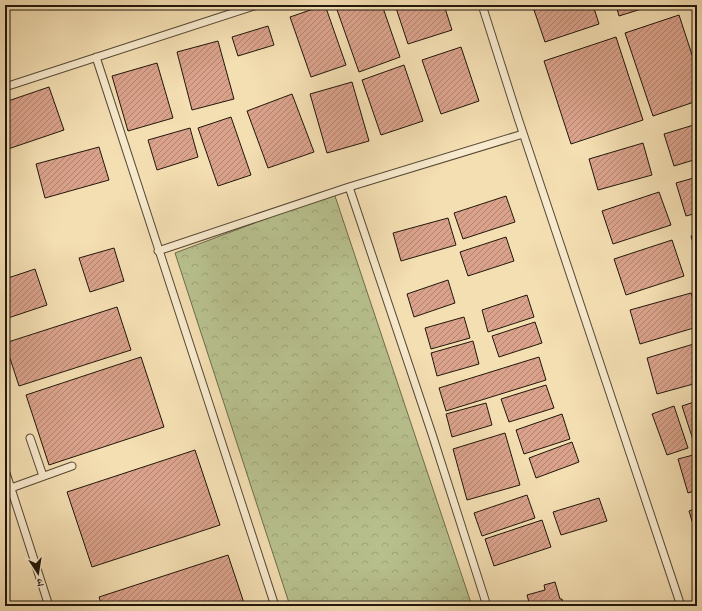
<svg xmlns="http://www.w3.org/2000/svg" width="702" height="611" font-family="'Old Standard TT','Noto Serif Devanagari',serif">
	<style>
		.park { fill: url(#park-crowns); stroke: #6c6c4c }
		.building { fill: url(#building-hatch); stroke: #21170a }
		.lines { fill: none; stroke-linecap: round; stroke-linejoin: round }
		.service-casing { stroke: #564934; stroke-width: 9 }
		.service { stroke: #f8eace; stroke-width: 7 }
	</style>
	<defs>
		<pattern id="park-crowns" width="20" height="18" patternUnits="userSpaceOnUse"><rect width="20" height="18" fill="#b8c28f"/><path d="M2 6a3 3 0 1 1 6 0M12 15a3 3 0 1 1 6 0" fill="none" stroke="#9ea67a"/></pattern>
		<pattern id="building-hatch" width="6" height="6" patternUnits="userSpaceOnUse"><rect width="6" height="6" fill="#daa28b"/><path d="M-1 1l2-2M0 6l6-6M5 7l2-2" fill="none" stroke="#b08370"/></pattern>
	</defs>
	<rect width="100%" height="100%" fill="#f4dfb3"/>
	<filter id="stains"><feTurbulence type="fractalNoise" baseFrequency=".005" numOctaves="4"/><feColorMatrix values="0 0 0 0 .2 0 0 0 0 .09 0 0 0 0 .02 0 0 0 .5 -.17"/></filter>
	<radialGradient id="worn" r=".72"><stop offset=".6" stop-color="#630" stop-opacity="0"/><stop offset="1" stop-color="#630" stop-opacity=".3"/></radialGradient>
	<path class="park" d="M334 193 472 606H290L175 253Z"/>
	<path class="building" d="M325 5 346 65 311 77 290 17Z
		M341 5H382L400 57 359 72 336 7Z
		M395 5H444L452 30 408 44Z
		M548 5H593L599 24 545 42 534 10Z
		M616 5H654L619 16Z
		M679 15 697 70V101L653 116 625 33Z
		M268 26 274 45 238 56 232 37Z
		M616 37 643 120 571 144 544 61Z
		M218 41 234 99 192 110 177 52Z
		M461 47 479 101 441 114 422 60Z
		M157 63 173 118 128 131 112 76Z
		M404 65 423 121 381 135 362 80Z
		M352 82 369 141 327 153 310 94Z
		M49 87 64 130 8 149 5 140V102Z
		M292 94 314 152 268 168 247 111Z
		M231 117 251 175 218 186 198 128Z
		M697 124V159L674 166 664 134Z
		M190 128 198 157 157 170 148 140Z
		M643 143 652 175 598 190 589 159Z
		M99 147 109 180 45 198 36 164Z
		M697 177V213L686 216 676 183Z
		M659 192 671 225 613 244 602 211Z
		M506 196 515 222 463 239 454 213Z
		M448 218 456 245 401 261 393 233Z
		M697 234V256L691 236Z
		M506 237 514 261 468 276 460 252Z
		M672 240 684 276 626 295 614 259Z
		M114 248 124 281 90 292 79 258Z
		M35 269 47 305 5 319V279Z
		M448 280 455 303 414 317 407 294Z
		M691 293 697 313V327L640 344 630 310Z
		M527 295 534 317 488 332 482 310Z
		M117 307 131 350 19 386 5 343Z
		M464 317 470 338 431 349 425 328Z
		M535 322 542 343 499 357 492 336Z
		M473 341 479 364 437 376 431 353Z
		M697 343V383L657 394 647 358Z
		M141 357 164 427 49 465 26 395Z
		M539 357 546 380 446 411 439 388Z
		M546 385 554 408 509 422 501 399Z
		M697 401V445L695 446 682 406Z
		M486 403 492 425 452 437 446 414Z
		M674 406 688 448 667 455 652 414Z
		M562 414 570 439 524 454 516 430Z
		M505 433 520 485 467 500 453 449Z
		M572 442 579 462 536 478 529 458Z
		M195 450 220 525 92 567 67 492Z
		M697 454V490L688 493 678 459Z
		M527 495 535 518 482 536 474 513Z
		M599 498 607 521 561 535 553 512Z
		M697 508V538L689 511Z
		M542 520 551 547 494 566 485 539Z
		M228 555 245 606H102L99 597Z
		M555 582 560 599H562L564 606H530L527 595 545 590 544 585Z"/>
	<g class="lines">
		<g class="service-casing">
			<path id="service" d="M482 5 518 118 681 606
				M96 57 275 606
				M5 87 257 5
				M349 187 432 434 487 606
				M158 251 349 187 523 134
				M30 438 43 476
				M5 470 49 606
				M11 488 72 466"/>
		</g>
		<use href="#service" class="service"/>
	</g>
	<rect width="702" height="611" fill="none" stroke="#f4dfb3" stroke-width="20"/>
	<rect x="6" y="6" width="690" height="599" fill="none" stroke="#21170a" stroke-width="2"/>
	<rect x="10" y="10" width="682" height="591" fill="none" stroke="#21170a"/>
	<g transform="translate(38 573) rotate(168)" stroke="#f8eace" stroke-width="3" paint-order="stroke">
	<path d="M0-3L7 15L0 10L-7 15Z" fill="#21170a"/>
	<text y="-6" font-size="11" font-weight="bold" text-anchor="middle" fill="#21170a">उ</text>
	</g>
	<rect width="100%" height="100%" filter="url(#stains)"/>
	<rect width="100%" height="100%" fill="url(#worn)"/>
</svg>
